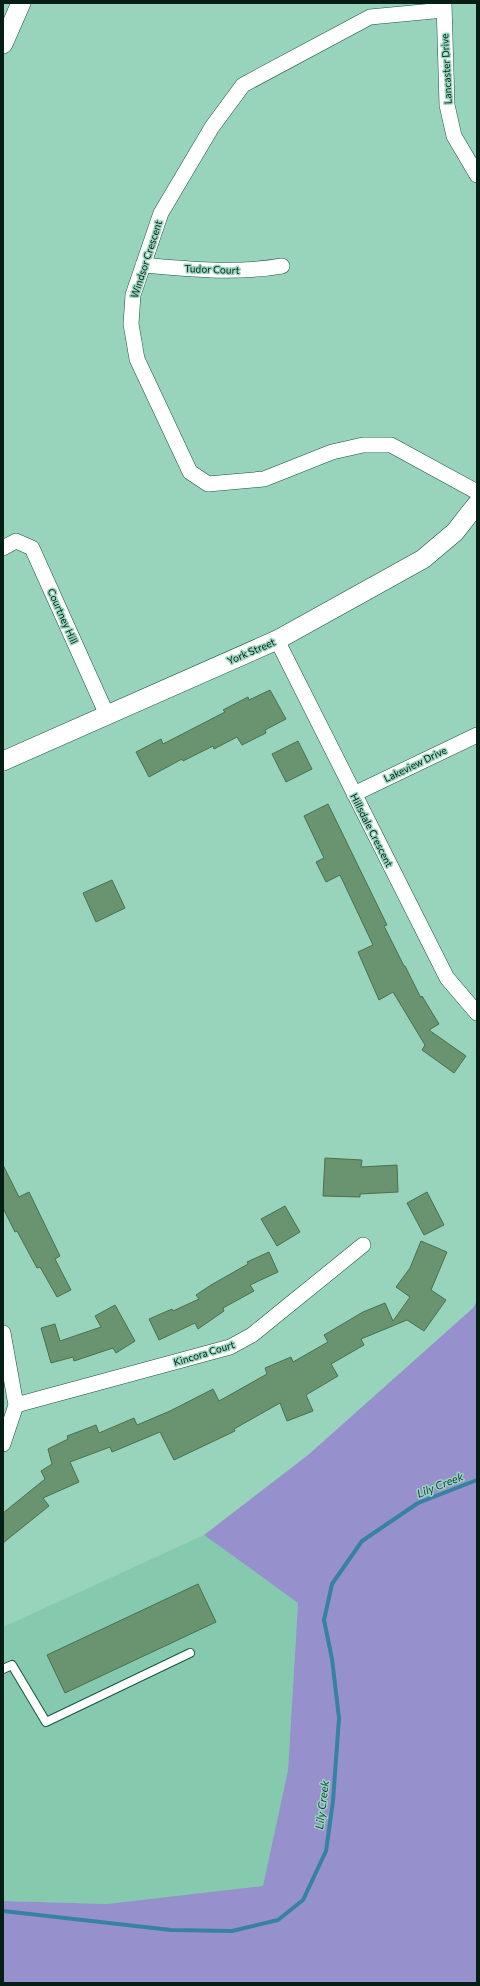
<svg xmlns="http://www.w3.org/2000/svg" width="480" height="1986" font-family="Commissioner,sans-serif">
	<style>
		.built { fill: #85caaf }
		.green { fill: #9691cd }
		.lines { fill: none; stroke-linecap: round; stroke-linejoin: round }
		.stream { stroke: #3682a0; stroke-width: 4 }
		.building { fill: #6a936f; stroke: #49714e }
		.service-casing { stroke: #185441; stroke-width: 10 }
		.minor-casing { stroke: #185441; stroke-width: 16 }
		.tertiary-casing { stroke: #185441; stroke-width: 20 }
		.service { stroke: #fff; stroke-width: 8 }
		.minor { stroke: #fff; stroke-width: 15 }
		.tertiary { stroke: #fff; stroke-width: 19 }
		.labels { text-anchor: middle; stroke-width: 3; stroke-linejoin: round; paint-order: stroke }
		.street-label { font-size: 10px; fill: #061f16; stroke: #98d4bc }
		.water-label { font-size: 11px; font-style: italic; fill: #163847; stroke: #98d4bc }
	</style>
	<rect width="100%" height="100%" fill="#98d4bc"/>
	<path class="built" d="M204 1535 298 1603 288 1770 263 1887 107 1904 3 1901V1627Z"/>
	<path class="green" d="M477 1301V1983H3V1901L107 1904 263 1886 288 1770 298 1603 204 1535 308 1455 473 1308Z"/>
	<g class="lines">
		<path class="stream" d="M3 1911 171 1930 232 1931 278 1920 303 1900 326 1851 333 1801 339 1718 332 1659 324 1620 332 1584 362 1541 418 1503 477 1480"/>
	</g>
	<path class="building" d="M270 690 286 719 265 730 266 733 242 745 237 737 214 749 213 746 183 761 182 759 149 777 136 752 161 739 163 744 225 712 223 710 248 697 249 700Z
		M298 741 312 769 286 782 272 754Z
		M328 804 387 925 384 926 404 966H405L421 998 422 996 439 1024 429 1030 466 1056 454 1073 422 1050 425 1045 393 992 379 1000 358 952 373 945 340 875 326 882 316 862 324 858 304 816Z
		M112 880 125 908 96 922 83 893Z
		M325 1158 362 1160 361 1167 397 1165 398 1192 360 1194V1197L323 1196Z
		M3 1165 19 1197 29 1192 60 1256 55 1259 71 1290 57 1297 40 1267 37 1268 17 1231 15 1232 3 1208Z
		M427 1192 444 1225 424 1235 407 1203Z
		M285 1206 300 1232 277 1246 261 1219Z
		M421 1241 447 1252 431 1290 446 1300 424 1331 407 1320 361 1339 364 1345 331 1364 338 1376 306 1395 313 1411 287 1421 280 1403 234 1429 235 1431 174 1460 160 1432 112 1452 110 1447 70 1462 79 1482 43 1498 49 1506 3 1543V1513L45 1479 41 1471 52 1464 48 1449 68 1439 67 1436 96 1425 99 1433 134 1418 137 1425 170 1411 213 1389 219 1401 267 1374 265 1368 291 1357 293 1362 328 1342 324 1335 363 1312 385 1303 393 1321 410 1297 396 1287 410 1268Z
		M269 1252 278 1272 250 1285 254 1291 223 1308 224 1311 198 1329 195 1323 159 1340 149 1319 172 1309 173 1311 199 1299 196 1295 211 1285 248 1264 247 1262Z
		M115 1305 135 1341 116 1353 113 1348 74 1361 73 1357 51 1363 41 1328 55 1324 60 1341 101 1327 95 1316Z
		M198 1584 216 1622 65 1693 47 1655Z"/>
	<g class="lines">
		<g class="service-casing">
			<path id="service" d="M3 1669 12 1665 46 1722 190 1653"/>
		</g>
		<g class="minor-casing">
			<path id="minor" d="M444 3 447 105 454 136 477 175
				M444 10 370 17 243 85 212 127 161 213 133 295 131 324 137 359 190 472 208 484 264 479 332 452 363 445H391L477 492
				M143 265C189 269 235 274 282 266
				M3 548 16 541 32 548 107 715
				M277 640 447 978 477 1013
				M354 794 477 735
				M3 1333 16 1405 3 1444
				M16 1405 230 1347 252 1335 363 1245"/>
		</g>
		<g class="tertiary-casing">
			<path id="tertiary" d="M3 44 21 3
				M3 761 277 640 423 559 455 532 477 504"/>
		</g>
		<use href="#service" class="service"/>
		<use href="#minor" class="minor"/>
		<use href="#tertiary" class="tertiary"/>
	</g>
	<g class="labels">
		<g class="street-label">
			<text transform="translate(446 69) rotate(-93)" y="4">Lancaster Drive</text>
			<text transform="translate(146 259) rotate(-72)" y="4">Windsor Crescent</text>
			<text transform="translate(212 269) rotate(2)" y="4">Tudor Court</text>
			<text transform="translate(63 616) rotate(66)" y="4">Courtney Hill</text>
			<text transform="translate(251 651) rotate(-23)" y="4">York Street</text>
			<text transform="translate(415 764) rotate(-26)" y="4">Lakeview Drive</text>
			<text transform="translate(372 830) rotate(63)" y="4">Hillsdale Crescent</text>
			<text transform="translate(204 1353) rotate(-17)" y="4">Kincora Court</text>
		</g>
		<g class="water-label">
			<text transform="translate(440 1485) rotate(-22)" y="4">Lily Creek</text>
			<text transform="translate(322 1805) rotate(-83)" y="4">Lily Creek</text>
		</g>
	</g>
	<rect width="480" height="1986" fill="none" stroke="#061f16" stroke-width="8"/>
</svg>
